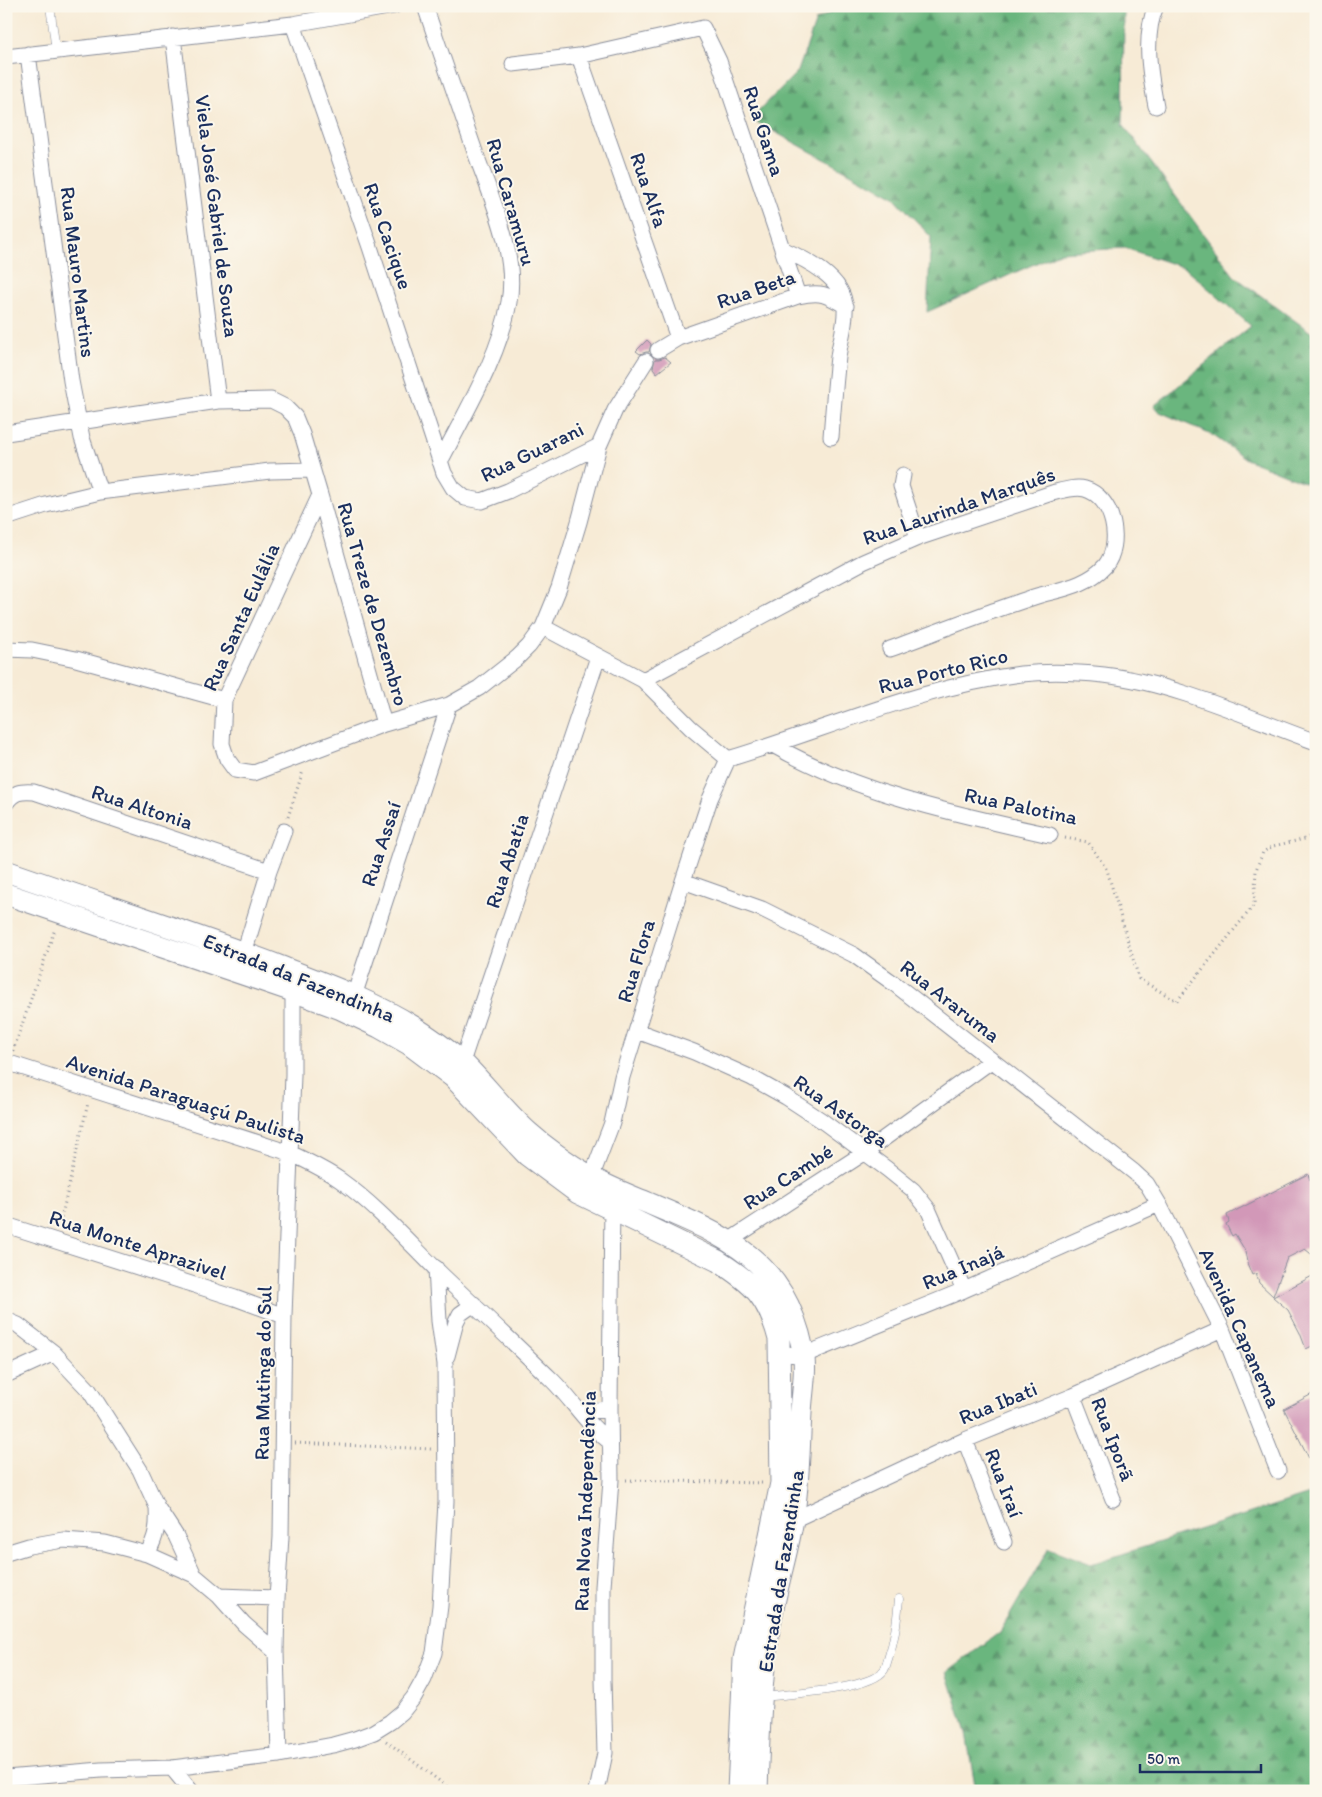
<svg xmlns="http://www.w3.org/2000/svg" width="1322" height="1797" font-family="Itim,sans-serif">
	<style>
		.forest { fill: url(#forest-firs); stroke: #43726e }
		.building { fill: #d298b8 }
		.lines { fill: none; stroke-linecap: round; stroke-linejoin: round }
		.lane-casing { stroke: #898d9a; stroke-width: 9 }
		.street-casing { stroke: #898d9a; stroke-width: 17 }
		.secondary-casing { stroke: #898d9a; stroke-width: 23 }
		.path { stroke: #898d9a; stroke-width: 3; stroke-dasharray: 1 4; stroke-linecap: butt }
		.lane { stroke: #fff; stroke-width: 8 }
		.street { stroke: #fff; stroke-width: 15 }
		.secondary { stroke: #fff; stroke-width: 21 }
		.labels { text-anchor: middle; stroke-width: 4; stroke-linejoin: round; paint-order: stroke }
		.street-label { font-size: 21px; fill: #1b2f5e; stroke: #fbf7ec }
	</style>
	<defs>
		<pattern id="forest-firs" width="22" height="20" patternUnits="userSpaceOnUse" patternTransform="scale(1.25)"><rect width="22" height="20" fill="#6bb67e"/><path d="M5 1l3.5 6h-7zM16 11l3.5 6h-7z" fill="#57946a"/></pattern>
	</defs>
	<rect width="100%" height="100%" fill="#fbf7ec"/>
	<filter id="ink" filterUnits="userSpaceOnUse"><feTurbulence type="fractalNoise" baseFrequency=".02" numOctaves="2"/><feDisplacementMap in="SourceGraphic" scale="10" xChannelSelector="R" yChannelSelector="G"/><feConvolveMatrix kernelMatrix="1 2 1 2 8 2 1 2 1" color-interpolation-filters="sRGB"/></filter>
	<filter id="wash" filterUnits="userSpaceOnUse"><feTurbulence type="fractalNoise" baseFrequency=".0096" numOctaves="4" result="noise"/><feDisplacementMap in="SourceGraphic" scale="20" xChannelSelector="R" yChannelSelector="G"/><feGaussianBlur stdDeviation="1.12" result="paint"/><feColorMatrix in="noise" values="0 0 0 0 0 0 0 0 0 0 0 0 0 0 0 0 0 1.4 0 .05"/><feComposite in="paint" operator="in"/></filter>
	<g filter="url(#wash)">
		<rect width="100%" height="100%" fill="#f7ebd6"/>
		<path class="forest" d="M844 6H1124L1123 124 1234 276 1316 336V487L1246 459 1214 436 1158 411 1154 406 1251 326 1185 268 1125 248 1061 252 927 312 931 237 894 197 751 119 798 71 816 20Z
			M1316 1492V1791H976L966 1733 947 1672 1000 1632 1049 1548 1091 1564Z"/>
		<g id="blocks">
			<path class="building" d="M647 340 651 344 649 352H646L640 354 636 351Z
				M665 357 671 362 657 373 653 368 655 359H659Z
				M1308 1174 1310 1180 1316 1177V1258L1305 1249 1287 1258 1273 1296 1259 1283 1256 1273 1252 1275 1247 1263 1248 1261 1246 1252 1235 1234 1232 1236 1226 1224 1229 1222 1227 1215Z
				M1316 1274V1344L1306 1349 1300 1333 1288 1310 1273 1297Z
				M1316 1392V1472L1284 1409Z"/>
		</g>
	</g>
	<g filter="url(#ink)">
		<use href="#blocks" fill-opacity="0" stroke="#898d9a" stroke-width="1"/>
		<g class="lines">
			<g class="lane-casing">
				<path id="lane" d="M50 6 56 51
					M762 1697C788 1694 871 1690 884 1670 886 1667 887 1662 888 1659 895 1639 897 1620 899 1599"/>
			</g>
			<g class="street-casing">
				<path id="street" d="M425 6C441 54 458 102 474 149 490 195 518 254 509 302 500 356 465 413 440 462
					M1156 6C1143 36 1150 75 1156 106
					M293 24 370 247 444 473 453 488 465 498 482 501 508 491 599 446
					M173 37 218 401
					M28 54 71 381 82 438 100 492
					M579 56 678 338
					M6 57 293 24 394 6
					M513 64 579 56 703 28 719 61 798 296
					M782 249C805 259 845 278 845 308 846 325 840 341 838 357 835 384 833 411 831 437
					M658 350 678 338 798 296C821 291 826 294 846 306
					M6 433 218 401 271 400 285 407 295 417 302 434 320 495 224 700 222 744 227 759 235 770 254 773 384 724 449 705 479 688 517 658 529 646 543 627 559 588 579 522 599 446 615 410 646 361
					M903 475 901 486 918 538
					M320 495 384 724
					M6 518 46 505 100 492 270 471 312 470
					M543 627 643 680 691 728 728 759
					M6 649 32 650 76 659 224 700
					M643 680 863 562 918 538 1052 493C1061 491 1075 486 1085 489 1114 497 1123 544 1105 566 1087 586 1061 589 1037 596 1021 601 1005 607 990 612 956 624 923 637 890 649
					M773 745C859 794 955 814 1050 835
					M728 759C825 730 920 687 1021 674 1048 671 1077 672 1104 675 1174 683 1249 718 1316 742
					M6 803C14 792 20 791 34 792L269 871
					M683 881 762 909 854 955 896 985 1134 1172 1147 1184 1159 1204 1222 1329 1278 1471
					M244 953 269 871 284 831
					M354 996 449 705
					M637 1031 694 1052 752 1078 786 1097 821 1120 887 1169 913 1190 928 1209 964 1290
					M6 1062 290 1153C307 1161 324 1169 340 1180 378 1207 410 1244 443 1276 480 1311 517 1346 553 1381 573 1401 587 1425 610 1442
					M458 1070 462 1062 598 657
					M591 1178 612 1123 622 1077 683 881 710 799 728 759
					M6 1225 235 1298 284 1316
					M730 1240 864 1153 991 1061
					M6 1320 18 1325 54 1353 89 1390 140 1470 157 1507 176 1536 194 1575
					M780 1354 804 1355 964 1290 1159 1204
					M447 1356 456 1322 460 1314 474 1304
					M6 1375 54 1353
					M1073 1396 1113 1499
					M580 1411 610 1409
					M965 1440 1004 1542
					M793 1520 965 1440 1073 1396 1222 1329
					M6 1553 29 1546 63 1540 105 1543 147 1554 194 1575 219 1596 244 1624 276 1652
					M147 1554C157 1536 158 1526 157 1507
					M219 1596 277 1598
					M279 1755 276 1652 277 1598 281 1537 284 1316 293 1075V991
					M172 1768 191 1791
					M6 1778 101 1770 172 1768 279 1755 333 1745 355 1739 374 1732 390 1722 402 1712 414 1697 424 1679 434 1653 440 1606 446 1502 445 1364 439 1321 436 1268
					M597 1791 605 1753 603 1680V1587L611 1480 610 1409 612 1201"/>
			</g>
			<g class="secondary-casing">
				<path id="secondary" d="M6 871C97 903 190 932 279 966 325 984 373 1001 414 1027 431 1038 450 1051 465 1065 487 1087 505 1111 528 1132 547 1149 569 1164 591 1177 609 1188 629 1195 648 1203 727 1236 784 1259 803 1350 807 1370 802 1393 801 1413 799 1449 799 1484 793 1519 788 1549 779 1578 773 1608 761 1666 759 1732 757 1791
					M6 894 293 991 341 1009 379 1027 409 1044 453 1077 527 1155 578 1193 718 1261C754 1284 768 1297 779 1339L781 1483 744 1659 738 1791"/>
			</g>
			<path class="path" d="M288 817 303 771
				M1065 838 1088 842 1107 870 1139 979 1177 1001 1254 905 1256 870 1263 852 1273 846 1305 839 1316 833
				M13 1051 55 929
				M59 1228 88 1103
				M295 1443 432 1449
				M626 1480 763 1483
				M386 1741 453 1791"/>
			<use href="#lane" class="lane"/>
			<use href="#street" class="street"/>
			<use href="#secondary" class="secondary"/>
		</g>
	</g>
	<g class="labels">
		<g class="street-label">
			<text transform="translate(764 131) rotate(72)" y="7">Rua Gama</text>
			<text transform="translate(649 190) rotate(71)" y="7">Rua Alfa</text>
			<text transform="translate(511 202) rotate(74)" y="7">Rua Caramuru</text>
			<text transform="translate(217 216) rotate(83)" y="7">Viela José Gabriel de Souza</text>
			<text transform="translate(388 236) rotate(71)" y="7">Rua Cacique</text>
			<text transform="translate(78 272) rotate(83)" y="7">Rua Mauro Martins</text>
			<text transform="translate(756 289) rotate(-19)" y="7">Rua Beta</text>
			<text transform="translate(532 452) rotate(-26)" y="7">Rua Guarani</text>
			<text transform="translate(959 506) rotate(-19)" y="7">Rua Laurinda Marquês</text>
			<text transform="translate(373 604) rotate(74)" y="7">Rua Treze de Dezembro</text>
			<text transform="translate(241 617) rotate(-66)" y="7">Rua Santa Eulâlia</text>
			<text transform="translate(943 671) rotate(-14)" y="7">Rua Porto Rico</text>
			<text transform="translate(1021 806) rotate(12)" y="7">Rua Palotina</text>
			<text transform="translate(142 807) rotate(18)" y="7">Rua Altonia</text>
			<text transform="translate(381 844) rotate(-72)" y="7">Rua Assaí</text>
			<text transform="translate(507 861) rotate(-72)" y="7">Rua Abatia</text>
			<text transform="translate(636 961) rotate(-73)" y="7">Rua Flora</text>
			<text transform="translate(299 978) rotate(22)" y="7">Estrada da Fazendinha</text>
			<text transform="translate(950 1001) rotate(38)" y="7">Rua Araruma</text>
			<text transform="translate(186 1099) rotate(18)" y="7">Avenida Paraguaçú Paulista</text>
			<text transform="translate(841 1111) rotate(35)" y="7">Rua Astorga</text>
			<text transform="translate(788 1177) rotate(-33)" y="7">Rua Cambé</text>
			<text transform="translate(138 1245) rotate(18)" y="7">Rua Monte Aprazivel</text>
			<text transform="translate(963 1267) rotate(-23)" y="7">Rua Inajá</text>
			<text transform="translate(1240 1328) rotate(66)" y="7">Avenida Capanema</text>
			<text transform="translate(263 1373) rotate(-89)" y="7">Rua Mutinga do Sul</text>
			<text transform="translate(998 1403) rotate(-22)" y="7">Rua Ibati</text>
			<text transform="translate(1113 1439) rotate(69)" y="7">Rua Iporã</text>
			<text transform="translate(1004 1483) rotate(69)" y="7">Rua Iraí</text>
			<text transform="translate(585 1501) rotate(-88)" y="7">Rua Nova Independência</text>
			<text transform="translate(781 1571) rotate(-81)" y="7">Estrada da Fazendinha</text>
		</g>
	</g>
	<rect width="1322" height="1797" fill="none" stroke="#fbf7ec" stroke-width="25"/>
	<path d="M1140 1764v8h121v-8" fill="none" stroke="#1b2f5e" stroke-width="2.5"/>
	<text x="1147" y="1764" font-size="15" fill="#1b2f5e" stroke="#fbf7ec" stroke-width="4" paint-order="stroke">50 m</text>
</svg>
